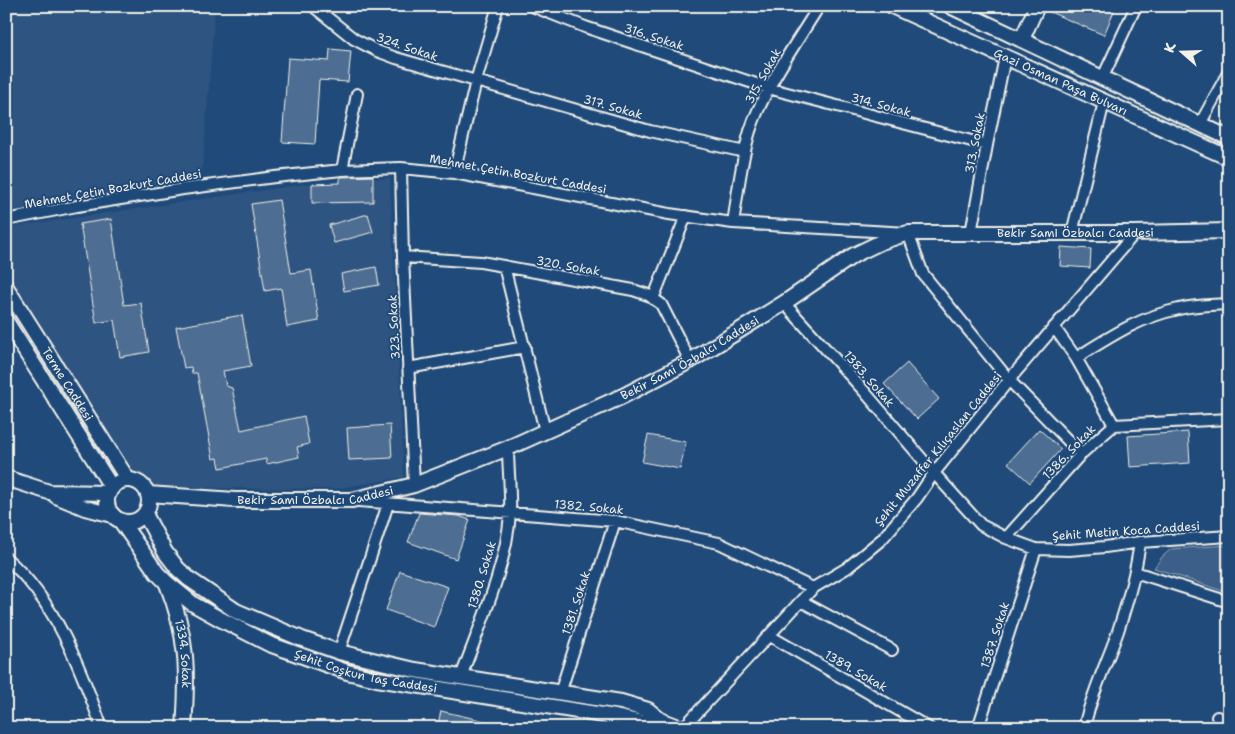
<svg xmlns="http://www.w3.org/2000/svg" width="1235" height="734" font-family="'Shantell Sans',sans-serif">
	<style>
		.built { fill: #2d5581 }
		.green { fill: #3a5f88; stroke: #97a8b8 }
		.building { fill: #4d6e92; stroke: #f4f1e8 }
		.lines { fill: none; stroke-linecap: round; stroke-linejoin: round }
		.street-casing { stroke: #f4f1e8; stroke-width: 14 }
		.secondary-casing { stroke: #f4f1e8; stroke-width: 18 }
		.street { stroke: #1f4a7a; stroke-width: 10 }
		.secondary { stroke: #1f4a7a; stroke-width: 14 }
		.labels { text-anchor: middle; stroke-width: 4; stroke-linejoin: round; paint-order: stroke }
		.street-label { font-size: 12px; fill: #f4f1e8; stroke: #1f4a7a }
	</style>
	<rect width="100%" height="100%" fill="#1f4a7a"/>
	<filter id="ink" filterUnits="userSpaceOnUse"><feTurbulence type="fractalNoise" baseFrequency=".02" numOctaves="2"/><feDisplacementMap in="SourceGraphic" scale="10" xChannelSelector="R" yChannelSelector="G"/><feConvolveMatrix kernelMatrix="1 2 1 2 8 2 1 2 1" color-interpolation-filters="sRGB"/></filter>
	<g filter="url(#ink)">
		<path class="built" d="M6 6H215L202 176 6 212Z
			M390 178 404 477 334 489 217 488 146 485 130 465 6 274V228L305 184Z"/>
		<path class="green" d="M1229 545V593L1154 568 1162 557 1171 549Z"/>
		<path class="building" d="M1046 6H1116L1104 35 1045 10Z
			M330 49 351 51 348 82 319 80 315 144 282 142 288 58 329 61Z
			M373 176V202L312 203V184L340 183V177Z
			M279 200 291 273 311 270 319 321 287 327 281 288 265 291 251 204Z
			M368 214 373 232 334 243 329 225Z
			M111 219 124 305 141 303 149 352 120 357 114 320 96 323 80 224Z
			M1061 247 1091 249 1090 268 1060 266Z
			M376 267 379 285 344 291 341 274Z
			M242 315 251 366 223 371 226 386 232 388 241 430 304 416 309 444 297 447 299 457 267 464 266 459 220 468 218 458 213 459 197 373H192L191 367 184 368 176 327Z
			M907 363 939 399 917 419 884 384Z
			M390 425 392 458 349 460 347 428Z
			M1039 429 1061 449 1030 483 1008 463Z
			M1188 432 1190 463 1130 467 1128 436Z
			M648 435 686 442 680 469 642 462Z
			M419 513 459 516 470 520 456 559 408 542Z
			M400 571 448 587 434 627 386 610Z
			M441 711 498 724V728H437Z"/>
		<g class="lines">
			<g class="street-casing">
				<path id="street" d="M313 6 354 39 377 51 396 58 650 131 745 152
					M532 6 585 27 768 88 987 145
					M1103 77 1136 6
					M1200 124 1229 71
					M401 168 403 257 414 485
					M342 170 357 94
					M454 173 476 81 498 6
					M6 220 77 206 183 189 275 177 342 170 401 168 454 173 669 214 733 223 908 233 923 274 1009 380 1081 454
					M733 223C738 192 741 161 750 131 765 86 794 47 819 6
					M971 233 987 145 1005 57
					M1072 233 1104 102
					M403 257 481 262 633 290 648 295 661 304 690 361
					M504 266 545 431
					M653 299 686 216
					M784 303 864 391 934 473 981 525 1006 538 1036 549 1069 550 1105 547 1140 542 1229 536
					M1054 327 1076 358 1114 425
					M1076 358C1110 337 1139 317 1179 309 1195 305 1213 305 1229 304
					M408 368 525 347
					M359 501 615 521 719 543 813 588
					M1006 538 1081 454 1114 425 1229 419
					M6 558C55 600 81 669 102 728
					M1135 572 1229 602
					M801 601 892 650
					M770 636 929 728
					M339 652 388 504
					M461 677C479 627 507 566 510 513 511 491 508 469 508 448
					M560 693 615 521
					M1217 717 1229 721
					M683 728 813 588 847 568 882 539 917 498 934 473 1009 380 1135 233
					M978 728 1036 549
					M1084 728C1091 694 1107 663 1118 631 1128 601 1136 572 1140 542"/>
			</g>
			<g class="secondary-casing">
				<g id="secondary">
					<path id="s1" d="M892 6 1229 158"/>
					<path d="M950 6 1229 138"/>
					<path d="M1022 39 1037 6"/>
					<path id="s2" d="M6 287 128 480"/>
					<path d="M6 321 112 488"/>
					<path d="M6 478 49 492 109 493"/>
					<circle cx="128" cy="501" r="21"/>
					<path id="s3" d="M148 494 235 500H352L414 485 508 448 623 396 690 361 784 303 854 255 881 242 908 233H1135L1229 231"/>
					<path d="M56 496 85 508 113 515"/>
					<path d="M145 514 165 552 178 569 189 579 236 611 302 639 339 652 415 670 621 702 648 710 660 720 681 728"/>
					<path id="s4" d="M120 520 157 573 167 583 193 604 220 619 269 644 347 672 377 679 615 717 643 723 660 720"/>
					<path id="s5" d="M167 584C188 637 188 672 184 728"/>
				</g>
			</g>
			<use href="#street" class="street"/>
			<use href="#secondary" class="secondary"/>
		</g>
	</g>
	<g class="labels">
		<g class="street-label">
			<text transform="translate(654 37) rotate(18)" y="4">316. Sokak</text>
			<text transform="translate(407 47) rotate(19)" y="4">324. Sokak</text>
			<text transform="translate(763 76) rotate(-61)" y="4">315. Sokak</text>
			<text dy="4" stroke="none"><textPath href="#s1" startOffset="185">Gazi Osman Paşa Bulvarı</textPath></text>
			<text transform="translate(881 105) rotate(15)" y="4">314. Sokak</text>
			<text transform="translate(613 107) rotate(16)" y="4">317. Sokak</text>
			<text transform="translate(975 143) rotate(-79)" y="4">313. Sokak</text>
			<text transform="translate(518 174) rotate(10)" y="4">Mehmet Çetin Bozkurt Caddesi</text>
			<text transform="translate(113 189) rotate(-10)" y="4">Mehmet Çetin Bozkurt Caddesi</text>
			<text dy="4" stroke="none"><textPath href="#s3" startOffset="992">Bekir Sami Özbalcı Caddesi</textPath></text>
			<text transform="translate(568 266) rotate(10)" y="4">320. Sokak</text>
			<text transform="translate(394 327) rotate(-93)" y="4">323. Sokak</text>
			<text dy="4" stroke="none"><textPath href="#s3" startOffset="572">Bekir Sami Özbalcı Caddesi</textPath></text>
			<text transform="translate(869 379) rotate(49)" y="4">1383. Sokak</text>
			<text dy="4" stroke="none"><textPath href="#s2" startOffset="115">Terme Caddesi</textPath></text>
			<text transform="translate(938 449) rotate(-51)" y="4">Şehit Muzaffer Kılıçaslan Caddesi</text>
			<text transform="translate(1069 452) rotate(-46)" y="4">1386. Sokak</text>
			<text dy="4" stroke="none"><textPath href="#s3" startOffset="168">Bekir Sami Özbalcı Caddesi</textPath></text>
			<text transform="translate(589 507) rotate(5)" y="4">1382. Sokak</text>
			<text transform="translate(1126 531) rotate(-4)" y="4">Şehit Metin Koca Caddesi</text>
			<text transform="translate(482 575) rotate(-73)" y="4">1380. Sokak</text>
			<text transform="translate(576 603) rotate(-72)" y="4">1381. Sokak</text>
			<text transform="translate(995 635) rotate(-72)" y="4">1387. Sokak</text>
			<text dy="4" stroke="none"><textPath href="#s5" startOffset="72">1334. Sokak</textPath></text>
			<text dy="4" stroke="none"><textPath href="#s4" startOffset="299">Şehit Coşkun Taş Caddesi</textPath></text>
			<text transform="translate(856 671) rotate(30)" y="4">1389. Sokak</text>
		</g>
	</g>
	<rect width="1235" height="734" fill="none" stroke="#1f4a7a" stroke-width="25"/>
	<rect x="12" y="12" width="1210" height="709" fill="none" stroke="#f4f1e8" stroke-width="2" filter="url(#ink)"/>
	<g transform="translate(1182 52) rotate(290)" stroke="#1f4a7a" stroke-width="4" paint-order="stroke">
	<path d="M0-4L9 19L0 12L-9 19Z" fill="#f4f1e8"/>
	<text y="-8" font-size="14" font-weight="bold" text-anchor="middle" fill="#f4f1e8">K</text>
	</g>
</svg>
